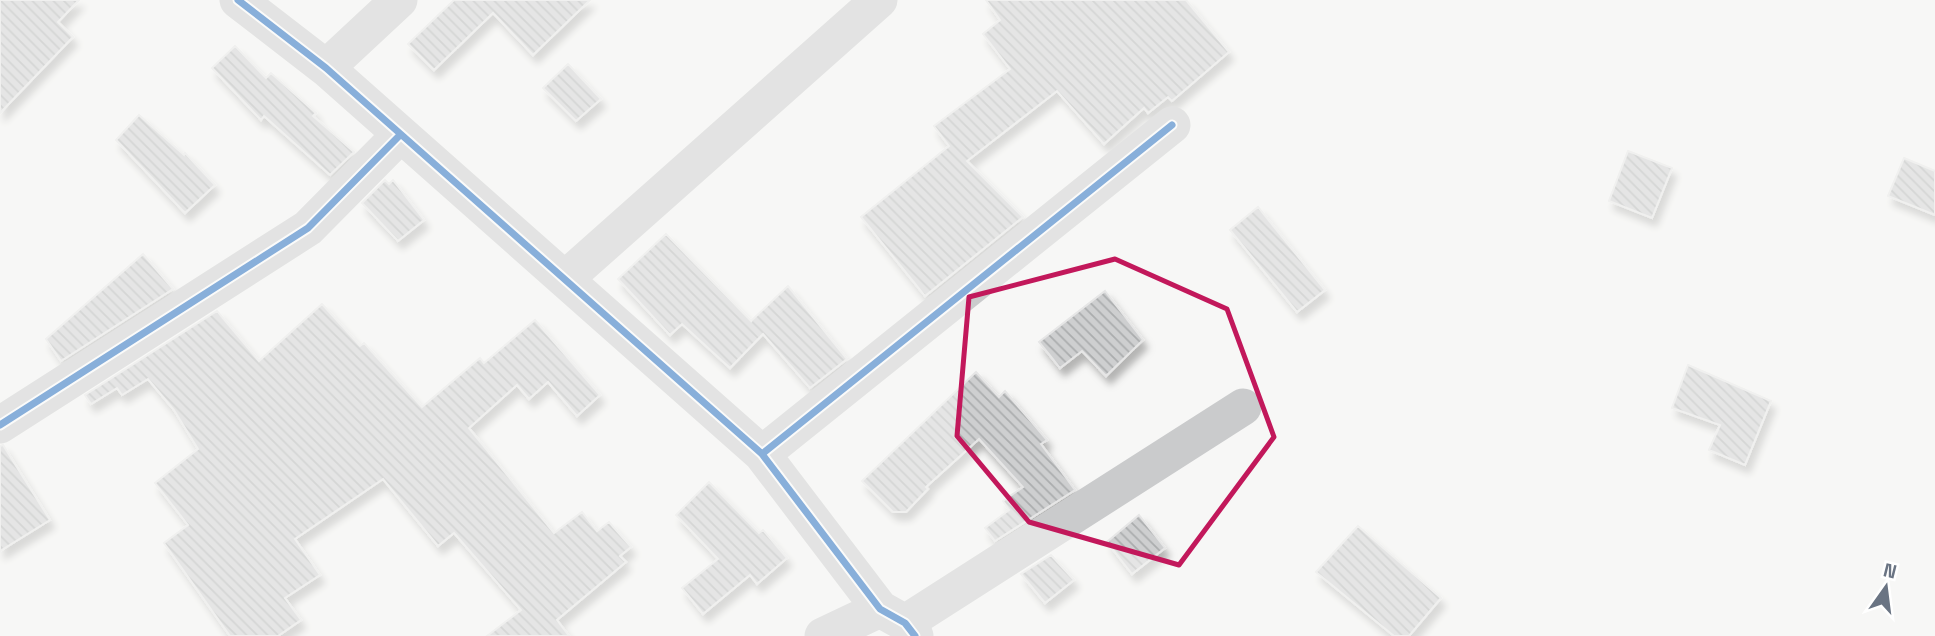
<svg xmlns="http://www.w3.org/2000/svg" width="1935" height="636" font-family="'Space Grotesk',sans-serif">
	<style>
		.building { fill: url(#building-back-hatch); stroke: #e6e6e6; stroke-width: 2; filter: url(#shadow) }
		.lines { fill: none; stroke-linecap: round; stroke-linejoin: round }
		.street { stroke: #cacbcc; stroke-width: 37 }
		.cycleway-casing { stroke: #fff; stroke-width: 11 }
		.cycleway { stroke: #0057b8; stroke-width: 7 }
		.marked { fill: none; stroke: #c2185b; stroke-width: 5; stroke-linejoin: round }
	</style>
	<defs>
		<pattern id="building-back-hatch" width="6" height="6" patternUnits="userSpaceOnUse" patternTransform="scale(1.75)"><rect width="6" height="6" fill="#cecfd0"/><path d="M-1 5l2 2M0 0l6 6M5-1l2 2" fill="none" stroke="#abadae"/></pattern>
		<filter id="shadow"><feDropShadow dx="4.5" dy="8" stdDeviation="3.5" flood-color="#0004"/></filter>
	</defs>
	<rect width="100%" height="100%" fill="#f7f7f6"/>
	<path class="building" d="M0 0H79L58 22 73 37 0 113Z
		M454 0H590L533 55 493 13 434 70 408 44Z
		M986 0H1186L1229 52 1172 101 1168 97 1148 113 1144 108 1104 144 1057 91 967 161 1023 217 925 296 861 217 949 146 934 126 1010 69 983 34 1000 20Z
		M235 46 266 78 271 73 316 113 313 116 354 152 330 175 264 116 261 120 212 68Z
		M568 64 601 99 576 121 543 88Z
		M139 115 184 155 185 153 215 185 185 213 116 140Z
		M1628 151 1672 168 1652 218 1609 201Z
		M1904 158 1935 171V215L1888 196Z
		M385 180 389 184 393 180 424 220 398 241 362 203Z
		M1258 207 1325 290 1297 312 1230 230Z
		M666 234 752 322 751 321 788 286 847 359 810 388 763 334 730 368 682 324 670 335 618 279Z
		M143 254 173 289 61 361 46 339Z
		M1105 291 1143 340 1106 376 1082 351 1060 368 1039 342Z
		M322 304 360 346 364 343 422 407 480 358 484 363 535 320 600 395 577 416 548 382 529 399 517 385 469 428 554 533 582 512 597 531 609 522 631 547 620 556 626 562 557 620 569 636H487L521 610 454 533 438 546 383 479 295 539 320 575 285 598 301 620 278 636H230L164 543 188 525 155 483 198 449 174 410 148 379 122 395 117 388 91 404 85 395 217 311 259 361Z
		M1688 365 1771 401 1745 465 1709 450 1720 425 1672 408Z
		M976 372 999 397 1005 391 1047 440 1041 444 1075 490 995 541 985 528 1009 510 1003 501 1023 487 979 439 926 487 928 489 906 512H893L862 481Z
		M3 445 50 520 0 551V446Z
		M709 482 759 533 763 530 787 558 757 584 750 575 703 614 682 588 718 559 676 515Z
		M1139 515 1165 548 1132 574 1107 542Z
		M1358 526 1441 598 1409 636H1394L1316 572Z
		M1051 555 1074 580 1045 603 1021 574Z"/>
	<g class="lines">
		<path class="street" d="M238 0 326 68 762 454 880 609 905 623 915 636
			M326 68 399 0
			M565 279 879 0
			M0 425 308 228 400 135
			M762 454 1172 125
			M905 623 1243 407
			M823 636 880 609"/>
		<g class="cycleway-casing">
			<path id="cycleway" d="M238 0 326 68 762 454 880 609 905 623 915 636
				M0 425 308 228 400 135
				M762 454 1172 125"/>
		</g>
		<use href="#cycleway" class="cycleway"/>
	</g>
	<path d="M0 0H1935V636H0ZM1115 259 1227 309 1274 437 1179 565 1029 522 957 436 969 297Z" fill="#f7f7f6" fill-opacity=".55" fill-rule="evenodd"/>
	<path class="marked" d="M1115 259 1227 309 1274 437 1179 565 1029 522 957 436 969 297Z"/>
	<g transform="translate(1886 587) rotate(14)" stroke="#ffffff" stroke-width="5" paint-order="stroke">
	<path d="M0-5L12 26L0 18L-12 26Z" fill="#6a7483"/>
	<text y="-10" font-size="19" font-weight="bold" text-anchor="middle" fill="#6a7483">N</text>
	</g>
</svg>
